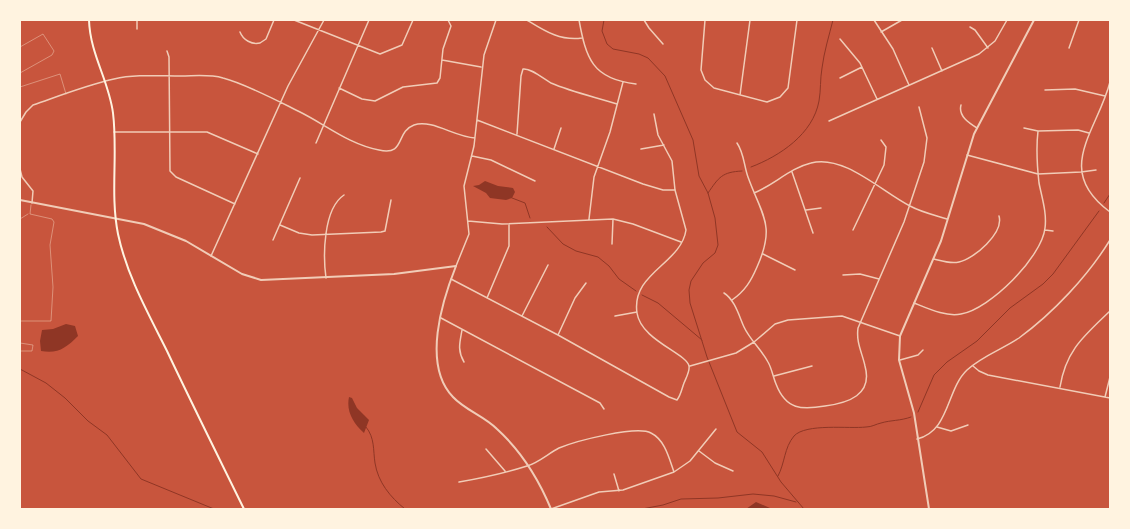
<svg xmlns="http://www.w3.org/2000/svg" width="1130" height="529" font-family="'Space Grotesk',sans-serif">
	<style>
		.water { fill: #8f3625 }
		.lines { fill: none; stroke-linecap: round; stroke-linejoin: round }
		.stream { stroke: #8f3625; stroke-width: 1 }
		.service { stroke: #f1ccb7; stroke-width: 0.5 }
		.minor { stroke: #f1ccb7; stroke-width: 1.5 }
		.tertiary { stroke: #f1ccb7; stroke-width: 2 }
		.secondary { stroke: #fff3e0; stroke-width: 2 }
	</style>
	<rect width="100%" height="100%" fill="#c8553d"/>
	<path class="water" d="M485 181 498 186 513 188 515 192 512 198 506 200 490 198 486 193 473 186 479 185Z
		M66 324 75 326 78 336C66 348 58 354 41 351L40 341 42 330 53 329Z
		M349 397 352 398 357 408 369 420 364 433C353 423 346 411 349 397Z
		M756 502 770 508V509H746Z"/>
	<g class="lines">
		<path class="stream" d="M604 20 602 31 607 44 613 49 639 54 648 58 665 76 693 140 699 176 708 193 715 218 718 245 715 253 703 263 691 281 689 290 690 303 707 357 737 432 762 452 781 482 804 509
			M751 167C780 156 813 134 819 101 821 90 820 79 822 68 824 52 829 36 833 20
			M708 193C719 177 722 172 742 171
			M512 198 525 203 530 218
			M1104 203 1110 194
			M547 227 563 244 576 251 598 257 609 266 619 279 636 291
			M642 295 658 303 702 340
			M20 369 46 383 65 398 88 421 107 435 141 479 214 509
			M918 412 934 375 947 362 977 341 1010 308 1043 284 1053 274 1099 211
			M366 427C375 438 373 450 375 463 378 482 390 497 405 509
			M778 476C785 463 784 448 794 436 806 423 849 429 866 427 872 427 876 424 881 423 891 420 900 421 911 417
			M642 509 663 505 681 499 718 498 753 494 774 496 796 502"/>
		<path class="service" d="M20 47 43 34 54 51 52 55 20 73
			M20 87 60 74 66 94
			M20 219 28 214
			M20 321H51L53 287 50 245 54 222 52 219 30 214 31 205
			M20 343 33 345 32 351H20"/>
		<path class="minor" d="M137 20V29
			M294 20 380 54 402 45 413 20
			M527 20C545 31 560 41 582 38
			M579 20C586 58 592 79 636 84
			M644 20 649 28 663 44
			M705 20 701 70 705 80 714 88 767 102 780 97 788 88 797 20
			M874 20 893 49 909 85
			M970 27 975 30 988 48
			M240 32C243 40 252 45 260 43L266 39 274 20
			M881 32 902 20
			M840 39 860 63 877 99
			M932 48 942 71
			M1069 48 1079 20
			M167 51 169 57 170 171 176 177 235 204
			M442 60 481 67
			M840 78 862 67
			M1110 82C1097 132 1053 170 1110 212
			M339 88 362 99 375 101 403 87 437 83 440 78 443 49 451 26 448 20
			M1045 90 1075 89 1105 96
			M740 95 750 20
			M961 105C958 116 969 123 977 128
			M477 120 643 184 663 190H674
			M829 121 979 54 995 41 1007 20
			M20 122 26 112 33 105C59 96 87 85 114 79 135 74 159 76 181 76 194 76 209 74 223 78 246 84 276 100 298 111 325 124 348 144 379 150 406 156 395 132 414 125 432 119 455 137 475 138
			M1024 128 1038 131 1078 130 1089 133
			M114 132H207L258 154
			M517 134 521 76 523 69C532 68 543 79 551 83 572 92 595 97 617 104
			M316 143 369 20
			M554 149 561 128
			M641 149 664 145
			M967 155 1038 174 1081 172 1096 170
			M472 156 491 160 535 181
			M20 169 22 177 33 191 32 203
			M792 172 813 233
			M754 193C774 185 790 168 811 163 844 154 882 192 910 206 921 212 934 215 947 219
			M806 210 821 208
			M589 219 594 177 610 132 623 82
			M468 221 502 224 613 219 633 224 681 242
			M280 225 299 233 312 235 381 232 385 231 391 200
			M853 230 884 165 886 147 881 140
			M1045 230 1053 231
			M273 240 300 178
			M612 244 613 219
			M763 254 795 270
			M211 256 288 86 324 20
			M934 259C942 261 950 264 959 262 974 259 1004 233 999 216
			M456 266 469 234 464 186 474 146 484 55 496 20
			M843 275 860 274 879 279
			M326 278C323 256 323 209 344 195
			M451 279 558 335 669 397 677 400C681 395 682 388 684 383 686 378 690 371 689 366 686 353 641 340 637 313 631 273 681 264 686 230L675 190 672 161 658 135 654 114
			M724 293C735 300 739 316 744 327 750 340 761 349 768 362 772 369 773 377 776 384 786 410 802 410 825 406 848 403 873 395 865 366 862 352 856 343 858 328L904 222 924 162 927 138 919 107
			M487 298 509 246V225
			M732 300C745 291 751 281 757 267 776 225 762 216 748 177 744 166 744 153 737 143
			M914 303C929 309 946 317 961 314 990 309 1042 257 1045 228 1047 213 1042 198 1039 183 1037 165 1036 148 1038 131
			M522 316 548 265
			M615 316 637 312
			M441 318 600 403 604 409
			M462 330C460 342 457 350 464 362
			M558 335 575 298 586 283
			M900 360 918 355 923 350
			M690 366 736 353 754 342 775 324 788 320 842 316 900 336
			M973 366 979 371 988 375 1110 398
			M774 376 812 366
			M1060 387C1066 350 1084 336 1110 311
			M1105 397 1110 377
			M937 427 951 431 968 425
			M917 439C950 431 946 390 967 370 982 356 1003 349 1019 338 1053 313 1088 276 1110 240
			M486 449 505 471
			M699 451 715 463 733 471
			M614 474 619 491
			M459 482C482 478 505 473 527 466 538 463 549 453 559 448 576 441 637 425 651 433 665 440 669 458 674 472
			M551 509 599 492 623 490 674 472 690 461 716 429"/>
		<path class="tertiary" d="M20 200 144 224 186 241 242 274 261 280 394 274 456 266C442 301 422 365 453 397 465 410 484 416 497 429 520 450 539 480 551 509
			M929 509 914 413 899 360 900 336 941 241 974 134 1034 20"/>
		<path class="secondary" d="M89 20C90 54 109 81 113 113 118 154 110 194 118 234 127 276 148 313 167 351 192 404 218 456 244 509"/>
	</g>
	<rect width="1130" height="529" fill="none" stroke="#fff3e0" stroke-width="42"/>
</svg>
